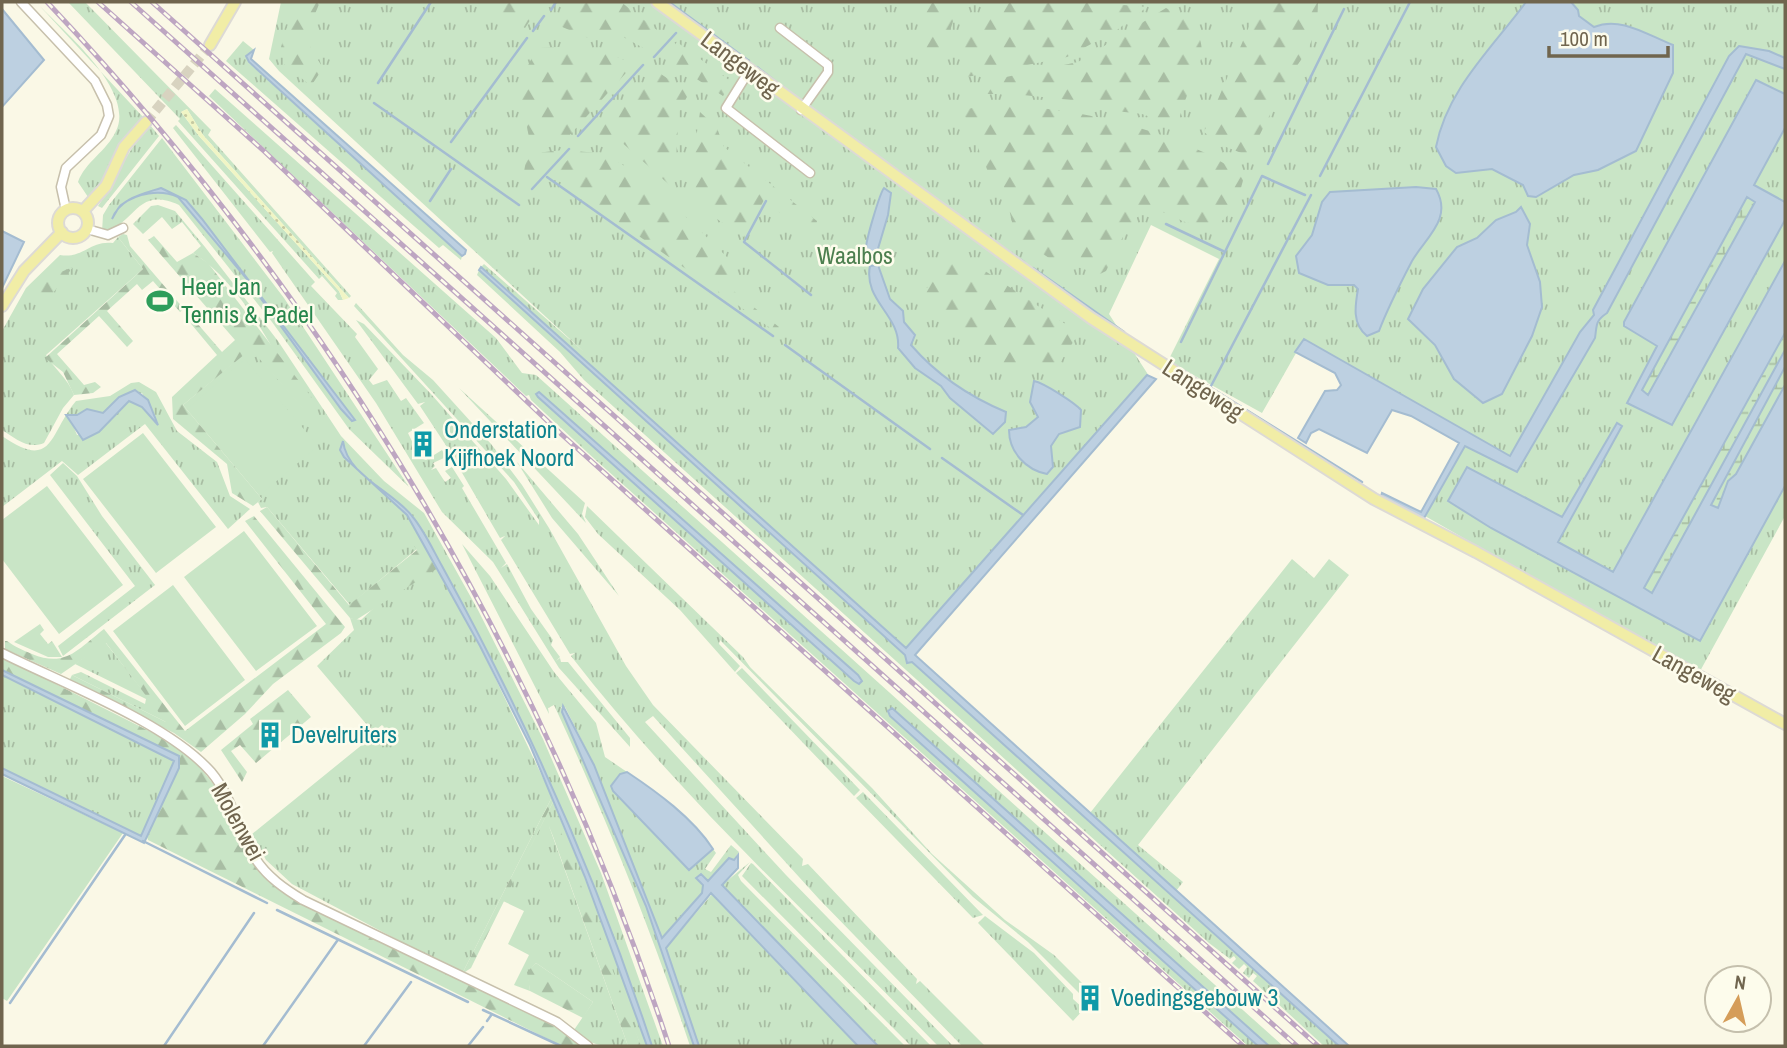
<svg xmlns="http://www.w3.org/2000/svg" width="1787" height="1048" font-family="'Archivo Narrow',sans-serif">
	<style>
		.grass { fill: url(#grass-tufts); fill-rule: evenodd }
		.forest { fill: url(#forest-firs) }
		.wetland { fill: url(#wetland-marsh) }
		.sand { fill: url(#sand-dots) }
		.garden { fill: #c9e5c6 }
		.water { fill: #bdd0e1; stroke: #a4bcd1; stroke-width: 2; fill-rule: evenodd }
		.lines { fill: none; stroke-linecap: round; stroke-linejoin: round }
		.stream { stroke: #a4bcd1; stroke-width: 2.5 }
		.major-tunnel { stroke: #d8d3c0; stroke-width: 10; stroke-dasharray: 10 5; stroke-linecap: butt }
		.minor-casing { stroke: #c7c0ac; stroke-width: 11 }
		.major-casing { stroke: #dddad5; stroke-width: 14 }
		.minor { stroke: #fff; stroke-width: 8 }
		.major { stroke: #f1eda6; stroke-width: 10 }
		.rail-casing { stroke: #bea6c2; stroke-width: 5 }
		.rail { stroke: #fdfcec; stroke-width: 2.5; stroke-dasharray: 8; stroke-linecap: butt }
		.labels { text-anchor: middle; stroke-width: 5; stroke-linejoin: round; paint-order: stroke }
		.street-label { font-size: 24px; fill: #70654e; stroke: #fdfcec }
		.park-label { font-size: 24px; fill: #4d7f4f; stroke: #fdfcec }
		.leisure-label { font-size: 24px; fill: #27864d; stroke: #fdfcec; text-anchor: start }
		.culture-label { font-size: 24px; fill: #0d838f; stroke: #fdfcec; text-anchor: start }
	</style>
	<defs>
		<pattern id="grass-tufts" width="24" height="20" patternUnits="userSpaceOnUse" patternTransform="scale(1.75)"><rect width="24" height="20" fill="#c9e5c6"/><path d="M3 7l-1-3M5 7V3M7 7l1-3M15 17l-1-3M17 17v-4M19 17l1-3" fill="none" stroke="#a8bda3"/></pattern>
		<pattern id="forest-firs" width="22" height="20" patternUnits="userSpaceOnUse" patternTransform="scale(1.75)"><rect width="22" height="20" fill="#c9e5c6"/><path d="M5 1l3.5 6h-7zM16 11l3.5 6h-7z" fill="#a8bda3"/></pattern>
		<pattern id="wetland-marsh" width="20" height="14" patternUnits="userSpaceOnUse" patternTransform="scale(1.75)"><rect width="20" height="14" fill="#c9e5c6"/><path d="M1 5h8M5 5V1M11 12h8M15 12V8" fill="none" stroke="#a8bda3"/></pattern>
		<pattern id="sand-dots" width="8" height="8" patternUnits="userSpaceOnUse" patternTransform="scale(1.75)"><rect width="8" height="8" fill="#f0f5c5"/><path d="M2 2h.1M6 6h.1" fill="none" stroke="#c7caa2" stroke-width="1.8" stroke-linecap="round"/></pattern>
	</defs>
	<rect width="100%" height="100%" fill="#faf8e6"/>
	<path class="grass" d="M36 2 143 117 122 140 102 183 88 197 78 182C85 162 107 151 116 131 136 90 62 30 36 2Z
		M68 2H85L211 130 208 135 351 296 349 298 203 135 187 109 181 112 199 136 339 291 343 300H338L335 296 337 293 322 276 319 279 178 121 180 119Z
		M281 2H1785V516L1699 673 1425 516 1465 446 1419 405 1304 339 1262 413 1168 361 1219 259 1151 225 1109 314 1149 376 908 653 481 267 484 264 584 352 279 71 269 59Z
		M243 41 254 50 247 56 249 63 462 256 461 260 443 245 439 248 226 61Z
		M215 89 496 338 522 373 536 375 1283 1046H1248L588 453 531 400 529 395 526 396 209 96Z
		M150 125 159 136 102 208 98 206C117 179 127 149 150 125Z
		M176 125 315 282 311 286 357 334 355 337 378 369 369 380 373 385 387 380 401 401 406 398 424 423 408 433 420 458 426 460 442 450 446 457 433 463 435 466 431 470 436 468 445 482 451 478 445 471 452 467 464 486 462 488 506 563 501 568 507 564 531 609 553 640 551 645 560 657 556 661 560 658 561 662H568L630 738V747L559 668 493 562 442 512 376 403 272 253 273 251 270 252 173 128Z
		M162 138 284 298 409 487 349 429 272 322 179 205C135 185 136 226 102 232L103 215 109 205Z
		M158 205 175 211 205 247 278 341 341 436 384 481 424 513 478 610 543 739 601 873 663 1046H652C607 907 548 774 483 644L480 646 552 797 462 974 292 884 266 860 252 834 384 727 382 725 373 732 317 666 354 630 350 618 361 620 380 602 438 567 415 546 417 549 350 605 267 507 261 508 258 502 262 499 183 405 251 348 305 410C279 359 243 284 193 253L201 246 182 222 172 229 162 217 143 234 133 224 151 206Z
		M118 237 143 269 46 355C55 370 67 377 74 395L63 408 44 443C28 450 15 438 2 430V331L26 288 60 255C83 259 90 240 113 243Z
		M479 270 906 655 907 663 912 662 1340 1046H1324L1253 981 1257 976 1253 973 1249 978 1243 973 1247 967 1244 964 1239 969 1232 963 1236 959 1234 956 1230 959 1209 943 584 380 560 352 477 275Z
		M356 303 403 355 433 380 491 444 522 485 549 528 626 666 653 705 803 859 802 866 808 864 917 979 916 984 920 981 985 1046H962L819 899 653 716 645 722 786 875 953 1046H938C814 919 680 797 571 656L575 653 570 654 501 540 505 536 500 538 447 447 420 406 425 402 418 404 356 320 364 324 431 394 506 479 539 525V520L514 482 354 306Z
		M139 382 156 392 177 431 217 462 230 496 250 509 228 529 145 424 78 475 62 461 2 507V436C54 472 49 433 76 401L110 396 131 383ZM142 393 158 423 142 407 129 401 99 432 77 435 70 418 72 416 93 410 103 413Z
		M459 388 585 503 582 514 586 523Z
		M517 462 578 534 619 596 552 518Z
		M63 463 77 476 102 516 155 585 63 656 58 646 135 586 50 475Z
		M587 506 743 657 750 667 872 788 932 854 1005 920 1054 955 1089 990 1082 996 1028 942 973 897 720 640 719 644 740 666 735 672 680 610 598 534 585 517Z
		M462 544 490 576 554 672 596 723 605 757 627 772 611 785 613 791 689 870 713 849 716 853 705 869 711 872 731 845 739 852 734 860 729 858 708 881 697 878 704 885 702 893 662 938 594 765 565 707H561L646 906 694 1046H690C651 930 606 817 554 705L548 708 549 714Z
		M1292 559 1314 578 1329 559 1349 575 1138 845 1183 882 1176 891 1090 813Z
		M40 624 44 630 40 634 48 644 52 641 62 657H48L14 642Z
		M105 642 168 723 72 675 81 672 145 704 146 699 75 664Z
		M742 668 860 790 854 796 736 673Z
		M2 675 174 761 141 836 2 768Z
		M863 792 983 915 973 918 856 798Z
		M553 802 606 928 647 1046H641L549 826 628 1046C602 1046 594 1048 574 1030L593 1002 536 963 528 972 530 991 514 985 529 955 508 944 524 911 503 901Z
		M750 862 738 875 741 881 905 1046H878L722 885Z
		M751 863 753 864 931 1046H911L742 876Z
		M713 893 858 1046H699L666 948Z
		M985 916 1034 953 1073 994V999L1084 1009 1073 1021 978 923Z"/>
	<path class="forest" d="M295 2H320L309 28 311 49 323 68 311 86 284 64 281 47Z
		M480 2H542L525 28Z
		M568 2H621L662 34 649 51 614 32 607 38 596 33 588 38 553 23Z
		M921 2H959L941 60 931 65 920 52Z
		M984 2H1088L1147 7 1117 30 1067 57 962 78 961 56Z
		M1263 2H1314L1318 3 1317 26 1308 50 1289 77 1249 156 1221 145 1204 132 1254 15Z
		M1166 8C1235 43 1184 78 1178 127L1142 114 1116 111 1090 102 1014 94H962L968 85 1078 62Z
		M677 42 733 83 723 96 664 58Z
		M564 47 612 55 634 64 568 137 530 142 522 103 521 79 537 48Z
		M655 70 689 93 679 112 674 189 618 139 592 136Z
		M997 106C1069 105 1187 132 1244 177 1237 202 1235 215 1211 228L1185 222 1151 207C1127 219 1118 249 1106 271L1100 274 1049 258 1015 235 1004 187 989 174 962 109Z
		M700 112 717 128 724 147 817 221 813 239 764 200 744 237 687 199Z
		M563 150 521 190 527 154Z
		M576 151C585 152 595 152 603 155 642 169 700 231 731 261V289L779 327 776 332 553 176Z
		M123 234 127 235 130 246 184 309 180 312 153 281 142 290 137 284 107 311 133 341 127 347 99 316 57 354 84 385 95 382 101 387 93 393 74 395 63 372 45 358 143 269 118 237Z
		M154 236 177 262 193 253 208 263 316 403 305 411 251 349 183 405 262 499 253 506 232 493 227 464 173 419 172 397 217 355 187 319 190 315 222 352 235 340 148 240Z
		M950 256 973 263 1079 333 1054 372 1000 363 924 292Z
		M73 267 47 301 48 304 69 315 66 320 31 303 51 276Z
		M267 507 349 605 417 550 414 546 424 543 438 568 356 620 350 618 260 511Z
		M254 516 345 627 341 633 273 684 245 714 201 752 174 733 69 681 72 675 166 722 106 643 61 674 5 649V641H7C15 647 23 650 32 654 66 668 78 649 104 629L185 731 326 624 245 521Z
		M2 657 161 737 194 760 219 791 251 857 281 891 328 917 564 1029 581 1046H562L148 840 147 837 179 768V756L2 670Z
		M288 690 311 717 256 763 240 745 231 751 247 772 242 782 221 750 253 724 250 719Z
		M552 797 553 802 471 968 462 974Z
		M557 821 641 1046H628L549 825Z
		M536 963 593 1002 583 1018 530 991 527 972Z"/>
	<path class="wetland" d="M1747 196 1755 202 1649 396 1642 391Z
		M1785 333V350L1651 593 1644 588Z
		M1785 367V385L1736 474 1728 481 1717 509 1710 505Z"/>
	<path class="sand" d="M187 109 203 135 349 298 343 300 339 291 199 136 181 112Z"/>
	<path class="garden" d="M245 359 318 446 260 495 187 409Z
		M143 433 216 527 156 573 83 479Z
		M47 486 123 585 59 634 2 559V520Z
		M244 531 317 626 256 671 184 577Z
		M173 585 245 680 185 726 113 631Z
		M2 776 123 833 7 1001 2 998Z"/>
	<path class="water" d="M1526 2H1571L1578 10 1579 16 1594 27C1621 16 1647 35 1673 45V73L1636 151 1598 170 1574 175 1536 197 1528 196 1523 185 1492 169 1456 173 1446 166 1436 147C1447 89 1493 47 1526 2Z
		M2 9 44 60 2 107Z
		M1739 46 1769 51 1785 58V69L1746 54 1607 313C1595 321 1597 325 1595 338L1517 472 1465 446 1423 520 1381 496 1382 493 1421 512 1459 443 1411 416 1392 410 1367 453 1319 429 1311 433 1306 443 1298 438 1325 391 1337 390 1341 385 1335 373 1295 352 1304 339 1510 456 1580 332 1594 315 1593 310 1729 56Z
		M254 50 251 59 466 250 465 254 462 256 249 62 246 56Z
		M1756 80 1785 94V128L1754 185 1785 202V220L1672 425 1627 403 1657 346 1624 326V322ZM1747 197 1755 202 1648 395 1642 390Z
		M1416 187 1436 189C1453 219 1426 237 1412 261 1400 284 1388 307 1379 331L1367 336C1352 324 1355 306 1358 289L1354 285H1328L1299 273 1296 256 1312 235 1322 202 1330 192Z
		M161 188 186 200 202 219 355 420 352 421 341 409 246 278 178 197C160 189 137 193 121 205 117 209 114 216 112 219 120 198 142 194 161 188Z
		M884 188 891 193 888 215 877 252 871 255 866 250C865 242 880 193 884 188Z
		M1521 207 1530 224 1527 245 1540 282 1542 307 1532 336 1502 394 1483 403 1454 379 1435 345 1408 319 1423 289 1457 247 1477 238 1496 220 1516 212Z
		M2 231 24 242 2 288Z
		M1785 261V333L1644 588 1652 593 1785 350V367L1711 505 1718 508 1728 481 1736 474 1785 385V486L1700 641 1491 528 1448 501 1467 467 1562 517 1617 423 1622 426 1558 542 1613 572Z
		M878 265 890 299 903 311 904 322 915 335 911 345C937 375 970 397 1006 412L1005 422 993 434 950 398 941 386 915 368 898 348C901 315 863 301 870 266Z
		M481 267 906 648 1147 375 1156 379 915 655 1349 1046H1339L912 662 907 663 905 655 479 270Z
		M1034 381C1044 383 1075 403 1081 410L1080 427 1059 434 1051 446 1053 467 1047 474C1026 470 1009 452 1009 430L1026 427 1038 417 1030 402Z
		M135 390 148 400 158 425 142 407 129 401 99 432 83 440 66 415H77L87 409 103 413 119 397Z
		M539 392 858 675 862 681 859 684 854 681 538 397 536 394Z
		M343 441C347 476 393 491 412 516 424 530 433 550 442 566 526 719 598 880 652 1046H647L585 877 530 745 480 646 407 515 344 457 340 450Z
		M2 670 179 756V768L144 843 2 774V768L141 836 174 761 2 675Z
		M563 706 594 765 662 938 702 893 703 885 696 878 701 874 708 881 729 858 734 860 738 855V868L722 885 878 1046H858L711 893 666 948 699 1046H694L646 906 562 712Z
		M892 708 1269 1046H1258L890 716 888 711Z
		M627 772C657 792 693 818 713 849L689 870 613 791 611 786 620 774Z"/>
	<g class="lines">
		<path class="stream" d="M669 2 749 61
			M551 10 556 2
			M533 31 544 16
			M654 57 676 33
			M757 67 790 93
			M378 83 431 2
			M374 103 519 205
			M578 136 643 65
			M451 142 527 38
			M1268 164 1344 9
			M1320 176 1410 2
			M547 177 773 336
			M532 189 569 149
			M430 201 451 169
			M766 201 744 242 811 295
			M1166 224 1223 251
			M995 242 1024 262
			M1033 268 1124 332
			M1181 342 1262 176 1305 195
			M785 345 930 449
			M1171 363 1362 482
			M1211 386 1311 195
			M942 458 1023 515
			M143 841 267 903
			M277 910 468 1002
			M10 1003 125 835
			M483 1010 561 1046
			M487 1021 492 1014
			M164 1046 254 913
			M263 1046 337 941
			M364 1046 411 982
			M468 1046 483 1027"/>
		<path class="major-tunnel" d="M146 122 210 45"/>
		<g class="minor-casing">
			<path id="minor" d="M21 2 95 81 107 105 109 116 101 135 66 168 61 187 66 210
				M780 28 828 65V72L801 110
				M749 71 726 108 810 173
				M87 229 108 235 123 228
				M2 653C62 683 168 723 211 772 232 797 239 831 255 858 267 877 285 889 303 900L557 1022 588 1046"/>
		</g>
		<g class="major-casing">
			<path id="major" d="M657 2 1091 318 1374 499 1476 552 1785 724
				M210 45 235 2
				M58 223a15 15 0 1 1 30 0a15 15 0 1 1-30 0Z
				M83 211 106 186 124 147 146 122
				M2 306 24 271 62 232"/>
		</g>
		<use href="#minor" class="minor"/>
		<use href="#major" class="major"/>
		<g class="rail-casing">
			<path id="rail" d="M47 2C329 301 541 656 669 1046
				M98 2 265 152 560 433 1243 1046
				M131 2 1297 1046
				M152 2 1318 1046"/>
		</g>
		<use href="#rail" class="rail"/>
	</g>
	<defs>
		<g id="stadium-bare" transform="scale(2.1)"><path d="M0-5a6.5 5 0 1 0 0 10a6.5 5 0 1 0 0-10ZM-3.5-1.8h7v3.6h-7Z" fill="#2e9e5b" stroke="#fdfcec" stroke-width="2.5" paint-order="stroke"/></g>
		<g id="building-bare" transform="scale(2.1)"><path d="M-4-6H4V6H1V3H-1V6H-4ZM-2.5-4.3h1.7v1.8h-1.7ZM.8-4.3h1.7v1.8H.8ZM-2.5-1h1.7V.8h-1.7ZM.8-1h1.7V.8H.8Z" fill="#0f9aa8" stroke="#fdfcec" stroke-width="2.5" paint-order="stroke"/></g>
	</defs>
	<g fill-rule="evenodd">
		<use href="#stadium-bare" x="160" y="301"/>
		<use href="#building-bare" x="423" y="444"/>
		<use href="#building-bare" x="270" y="735"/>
		<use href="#building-bare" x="1090" y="998"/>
	</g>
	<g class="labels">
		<g class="street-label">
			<text transform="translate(740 64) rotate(37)" y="8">Langeweg</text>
			<text transform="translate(1203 390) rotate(33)" y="8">Langeweg</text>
			<text transform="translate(1694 674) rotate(29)" y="8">Langeweg</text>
			<text transform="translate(238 822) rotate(61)" y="8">Molenwei</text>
		</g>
		<g class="park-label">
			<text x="855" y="264">Waalbos</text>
		</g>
		<g class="leisure-label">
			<text x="181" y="295">Heer Jan<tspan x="181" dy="28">Tennis &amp; Padel</tspan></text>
		</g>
		<g class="culture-label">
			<text x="444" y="438">Onderstation<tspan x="444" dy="28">Kijfhoek Noord</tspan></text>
			<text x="291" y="743">Develruiters</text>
			<text x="1111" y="1006">Voedingsgebouw 3</text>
		</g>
	</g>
	<rect width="1787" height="1048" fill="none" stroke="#70654e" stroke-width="7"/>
	<g transform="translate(1738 999) rotate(8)"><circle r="33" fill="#fdfcec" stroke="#c5c0ad" stroke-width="2"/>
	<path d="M0-5L12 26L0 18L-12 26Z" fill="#d59d59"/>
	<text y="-10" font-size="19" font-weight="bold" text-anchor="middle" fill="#70654e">N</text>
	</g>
	<path d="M1549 46v10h119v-10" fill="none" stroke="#70654e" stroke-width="3.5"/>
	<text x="1560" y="46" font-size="21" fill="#70654e" stroke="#fdfcec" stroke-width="5" paint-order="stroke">100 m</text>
</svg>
